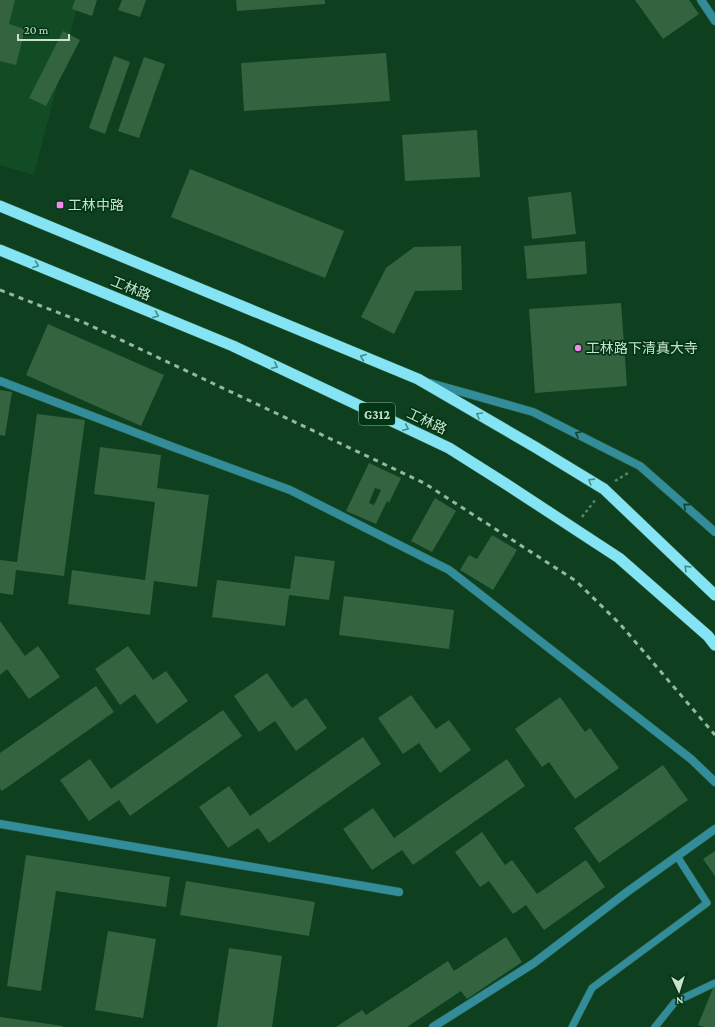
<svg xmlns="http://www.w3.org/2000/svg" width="715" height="1027" font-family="'Crimson Pro','Noto Sans SC',serif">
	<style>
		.built { fill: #124c25 }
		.building { fill: #33633f; fill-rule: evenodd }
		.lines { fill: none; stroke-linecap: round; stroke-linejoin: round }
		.service-casing { stroke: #2f5d3e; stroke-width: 8 }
		.minor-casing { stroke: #2f5d3e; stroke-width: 9 }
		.tertiary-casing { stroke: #2f5d3e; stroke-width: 9 }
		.trunk-casing { stroke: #2f5d3e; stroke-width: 12 }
		.path { stroke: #5b8367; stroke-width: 2.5; stroke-dasharray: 3 3; stroke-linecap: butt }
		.service { stroke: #338c9a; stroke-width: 7 }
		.minor { stroke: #338c9a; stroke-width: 8 }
		.tertiary { stroke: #338c9a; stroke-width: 8 }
		.trunk { stroke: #84e4f3; stroke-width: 11 }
		.rail { stroke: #97b79f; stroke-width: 3; stroke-dasharray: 5 5; stroke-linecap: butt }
		.oneway { stroke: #428c84 }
		.oneway2 { stroke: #0b4630 }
		.poi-dot { fill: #f688ed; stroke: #013515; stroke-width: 1.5 }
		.labels { text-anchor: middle; stroke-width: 3.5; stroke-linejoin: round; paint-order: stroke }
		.shield { fill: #013515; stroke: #8cae96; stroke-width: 1 }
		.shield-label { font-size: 13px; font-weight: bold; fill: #c8e2cd }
		.poi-label { font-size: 14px; fill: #c8e2cd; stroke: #013515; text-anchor: start }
		.street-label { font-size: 14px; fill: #c8e2cd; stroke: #013515 }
	</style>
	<rect width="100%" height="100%" fill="#0e401f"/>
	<path class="built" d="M0 0H79L34 175 0 165Z"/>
	<path class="building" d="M0 0H15L9 24 25 29 16 65 0 61Z
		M75 0H97L92 16 72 9Z
		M122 0H146L140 17 118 10Z
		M236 0H325V4L237 11Z
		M635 0H689L699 14 663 39Z
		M63 31 80 40 46 106 29 98Z
		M386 53 390 101 244 111 241 63Z
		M114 56 130 62 105 134 89 128Z
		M144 57 165 64 139 138 118 131Z
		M477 130 480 177 405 181 402 135Z
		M190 169 344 231 325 278 171 217Z
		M571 192 576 234 532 239 528 197Z
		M585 241 587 274 527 279 524 246Z
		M461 246 462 290 415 291 394 334 361 317 386 268 414 247Z
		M621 303 627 386 535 393 529 309Z
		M48 324 164 375 141 426 26 375Z
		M0 390 12 392 5 436 0 435Z
		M37 414 85 420 64 576 16 570 13 595 0 593V560L17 562Z
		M100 447 161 455 157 488 209 495 197 587 154 581 150 615 68 604 72 570 145 580 155 502 94 494Z
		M369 463 401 478 389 503 387 501 376 524 346 511ZM375 488 381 490 374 505 369 503Z
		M435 498 456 511 432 552 411 541Z
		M492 535 517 550 493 590 460 570 469 555 477 559Z
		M295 556 335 561 329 600 289 595 285 626 212 617 217 580 290 589Z
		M344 596 454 610 449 649 339 635Z
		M0 621 25 656 38 646 60 677 29 699 7 669 0 675Z
		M128 646 153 680 166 671 188 701 157 724 135 694 120 705 95 669Z
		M267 673 292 708 306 698 327 728 296 751 275 721 259 732 234 696Z
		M96 686 114 712 2 791 0 789V753Z
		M411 695 436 729 449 720 471 750 440 773 419 743 403 754 378 718Z
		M560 697 585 732 590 728 619 768 575 799 549 762 542 767 515 729Z
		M223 710 242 736 130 816 119 800 89 821 60 780 90 759 111 789Z
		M363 737 381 764 269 843 258 828 228 848 199 807 229 786 250 816Z
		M507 759 525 786 413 865 402 850 372 870 343 829 373 808 394 838Z
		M663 765 688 800 599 863 574 828Z
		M482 832 505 865 512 860 537 894 586 860 605 887 544 930 526 905 513 914 489 881 480 887 455 852Z
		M715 851V876L703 859Z
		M26 855 170 877 166 907 56 891 41 991 7 986Z
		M186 881 315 902 309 936 180 915Z
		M108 931 156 939 143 1018 95 1010Z
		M506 937 522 962 467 999 461 991 407 1027H336L362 1010 366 1015 448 961 454 971Z
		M229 948 282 956 272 1027H217Z
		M715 983V1027H704L698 1025Z
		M0 1017 63 1026V1027H0Z"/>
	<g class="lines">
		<g class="service-casing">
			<path id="service" d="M572 1027 592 988 707 903 677 856
				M655 1027 675 1002 715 983"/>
		</g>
		<g class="minor-casing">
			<path id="minor" d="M701 0 715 21
				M0 381 173 447 290 490 449 570 691 759 715 782
				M0 824 399 892
				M433 1027 534 963 627 892 715 829"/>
		</g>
		<g class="tertiary-casing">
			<path id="tertiary" d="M430 383 533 412 640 466 715 532"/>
		</g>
		<g class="trunk-casing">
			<path id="trunk" d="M0 206 418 379 535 447 604 489 715 595
				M0 250 233 346 449 448 506 484 619 558 708 636 715 645"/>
		</g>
		<path class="path" d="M615 481 628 473
			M582 517 596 499"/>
		<use href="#service" class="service"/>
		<use href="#minor" class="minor"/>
		<use href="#tertiary" class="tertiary"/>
		<use href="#trunk" class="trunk"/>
		<path class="rail" d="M0 290 85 323 424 483 576 581 620 624 715 735"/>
	</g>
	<defs><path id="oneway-chevron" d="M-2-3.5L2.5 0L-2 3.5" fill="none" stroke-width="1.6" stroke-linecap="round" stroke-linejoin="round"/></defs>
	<g class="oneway">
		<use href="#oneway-chevron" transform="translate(36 265) rotate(22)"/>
		<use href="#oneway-chevron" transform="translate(156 315) rotate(22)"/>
		<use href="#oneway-chevron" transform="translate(363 357) rotate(-157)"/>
		<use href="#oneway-chevron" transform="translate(275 366) rotate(25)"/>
		<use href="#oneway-chevron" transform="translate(479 415) rotate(-150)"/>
		<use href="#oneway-chevron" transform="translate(406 428) rotate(25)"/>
		<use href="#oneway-chevron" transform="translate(591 481) rotate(-148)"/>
		<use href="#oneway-chevron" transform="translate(687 568) rotate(-136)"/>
	</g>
	<g class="oneway2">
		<use href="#oneway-chevron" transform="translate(578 434) rotate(-153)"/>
		<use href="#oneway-chevron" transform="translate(686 506) rotate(-139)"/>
	</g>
	<g class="poi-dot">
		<rect x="56" y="201" width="8" height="8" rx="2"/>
		<circle cx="578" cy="348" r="4"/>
	</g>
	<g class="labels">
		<rect class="shield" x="359" y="403" width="36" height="22" rx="3"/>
		<g class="shield-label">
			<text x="377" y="419">G312</text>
		</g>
		<g class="poi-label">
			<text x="68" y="210">工林中路</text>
			<text x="586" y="353">工林路下清真大寺</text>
		</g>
		<g class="street-label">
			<text transform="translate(131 288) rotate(22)" y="5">工林路</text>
			<text transform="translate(427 421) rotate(25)" y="5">工林路</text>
		</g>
	</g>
	<g transform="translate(679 991) rotate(176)" stroke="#013515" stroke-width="3" paint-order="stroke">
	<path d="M0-3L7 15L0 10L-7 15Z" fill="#c8e2cd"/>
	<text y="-6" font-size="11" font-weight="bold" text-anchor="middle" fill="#c8e2cd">N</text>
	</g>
	<path d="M18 34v6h51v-6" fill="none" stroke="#c8e2cd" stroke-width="2"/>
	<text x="24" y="34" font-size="12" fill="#c8e2cd" stroke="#013515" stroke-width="3" paint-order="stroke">20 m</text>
</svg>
